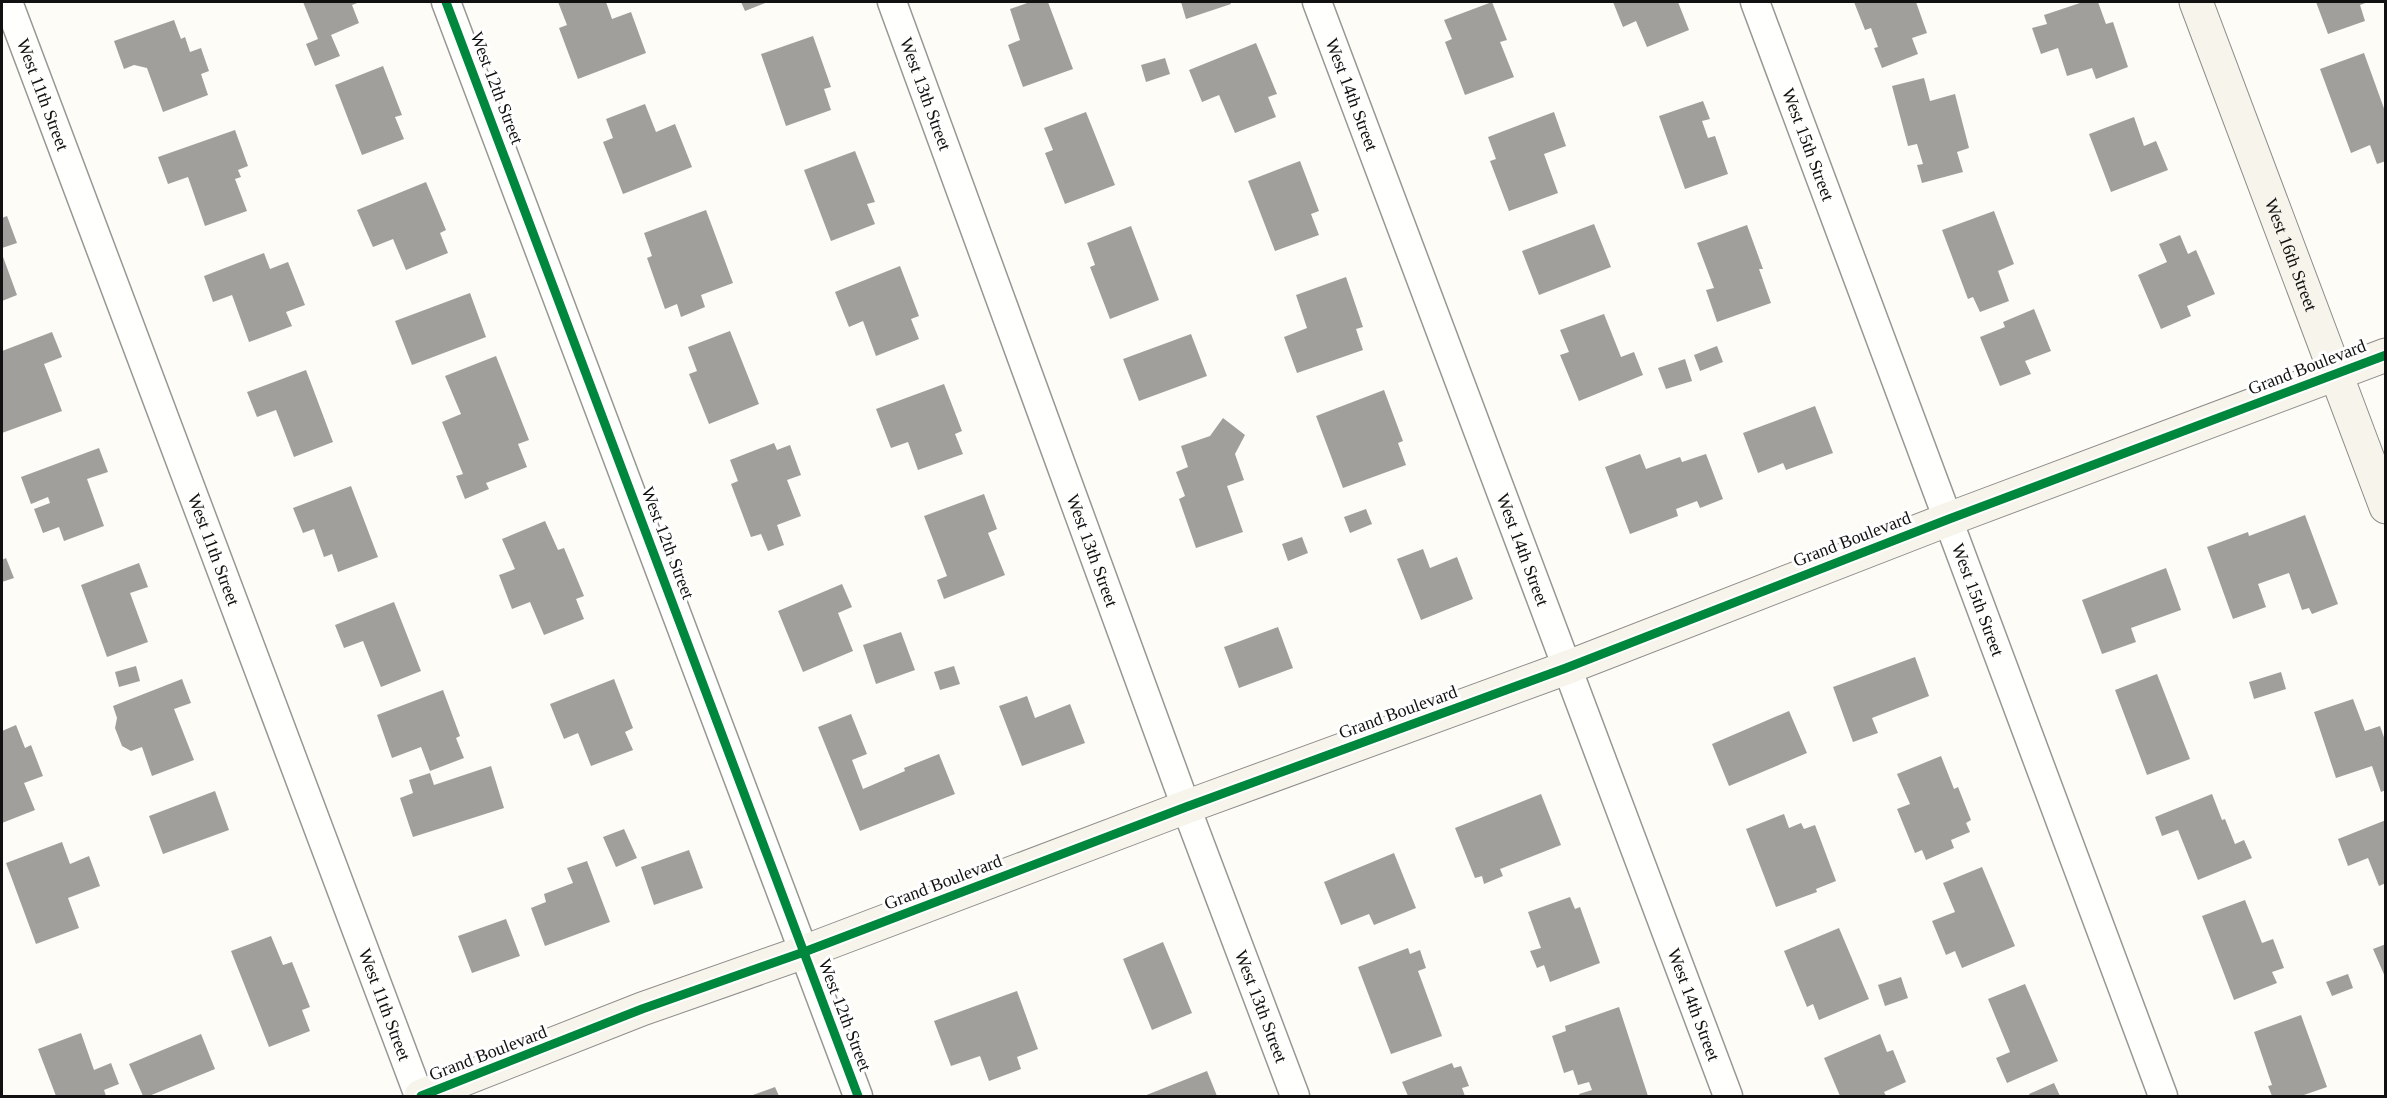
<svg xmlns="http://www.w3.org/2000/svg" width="2387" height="1098" font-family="'Times New Roman',serif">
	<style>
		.building { fill: #a19f9c }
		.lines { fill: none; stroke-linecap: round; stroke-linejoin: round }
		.street-casing { stroke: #979795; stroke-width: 31 }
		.secondary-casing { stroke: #8e8d8b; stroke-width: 35 }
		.street { stroke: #fffffe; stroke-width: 28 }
		.secondary { stroke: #f6f4eb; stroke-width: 33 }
		.cycleway-casing { stroke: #fff; stroke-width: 13 }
		.cycleway { stroke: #00873e; stroke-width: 9 }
		.labels { text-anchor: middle; stroke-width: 6; stroke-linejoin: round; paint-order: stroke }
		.street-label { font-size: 18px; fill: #111; stroke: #fff }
	</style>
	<rect width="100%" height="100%" fill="#fdfcf7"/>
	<path class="building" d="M303 2H360L352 5 359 23 331 35 340 56 315 66 306 44 318 39Z
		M558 2H606L612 19 631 12 646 53 578 79 559 28 567 25Z
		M741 2H768L745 11Z
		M1030 2H1048L1073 69 1023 87 1008 45 1020 40 1010 9Z
		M1181 2H1230L1231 4 1186 19Z
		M1492 2 1507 40 1500 42 1514 77 1465 95 1445 42 1452 39 1444 20Z
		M1613 2H1678L1689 30 1647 47 1636 21 1623 27Z
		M1854 2H1916L1927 33 1912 38 1918 54 1882 68 1874 48 1878 47 1871 28 1865 30Z
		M2083 2H2098L2106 24 2113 22 2128 67 2096 79 2092 68 2067 76 2058 48 2041 54 2032 28 2047 24 2044 15Z
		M2316 2H2368L2360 5 2365 21 2328 34Z
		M174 20 181 39 185 37 190 52 201 48 209 71 201 74 208 95 163 112 147 68 134 65 124 69 114 41Z
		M813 36 831 87 824 89 831 110 786 126 761 54Z
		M1256 43 1277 94 1268 97 1276 117 1235 133 1219 95 1202 102 1189 70Z
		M2364 53 2386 114V161L2377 164 2370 145 2351 153 2320 69Z
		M1165 58 1170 74 1146 82 1141 65Z
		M383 66 402 115 395 117 404 139 362 155 335 85Z
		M1924 78 1930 101 1955 94 1969 148 1957 152 1963 172 1922 183 1917 165 1923 164 1917 144 1908 146 1892 86Z
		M1703 101 1710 119 1702 121 1708 138 1715 136 1728 174 1685 189 1659 116Z
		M645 104 656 132 675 124 692 167 623 194 603 142 613 138 606 119Z
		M1086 112 1115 185 1065 204 1045 153 1053 150 1044 128Z
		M1554 112 1566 146 1544 154 1558 193 1509 211 1490 161 1496 159 1488 137Z
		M2134 117 2144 146 2156 141 2168 170 2111 192 2089 134Z
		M235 130 248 166 238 170 241 177 235 179 247 211 205 226 188 177 168 184 158 157Z
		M855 151 875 202 867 204 875 224 831 241 804 170Z
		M1300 161 1319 211 1311 214 1319 235 1275 251 1248 181Z
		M426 182 446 230 440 233 448 253 406 270 393 239 373 247 357 210Z
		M706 210 733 283 701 295 705 307 681 317 677 304 665 309 647 258 652 256 644 233Z
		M1994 211 2014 264 1998 271 2009 301 1980 312 1973 297 1968 299 1942 230Z
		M7 216 17 243 2 248V218Z
		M1594 224 1611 267 1539 295 1522 251Z
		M1747 225 1763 269H1759L1771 303 1717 322 1706 290 1714 288 1697 243Z
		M1131 226 1159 300 1110 319 1090 267 1095 265 1087 243Z
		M2180 235 2188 254 2196 250 2215 294 2187 306 2191 316 2161 329 2138 275 2167 262 2159 244Z
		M264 253 270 269 288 262 305 305 286 312 292 326 249 342 232 295 213 302 204 276Z
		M2 254 17 295 2 301Z
		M900 266 919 316 911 319 919 339 876 356 863 321 849 327 835 292Z
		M1346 277 1363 327 1356 329 1363 350 1297 373 1284 337 1307 328 1296 295Z
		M470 293 486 337 412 365 395 321Z
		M2034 309 2051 351 2025 361 2031 374 2000 386 1980 337 2005 327 2003 322Z
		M1604 314 1621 357 1634 352 1643 375 1579 401 1560 355 1569 352 1560 330Z
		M730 331 759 404 709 424 689 374 697 371 688 347Z
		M52 332 62 357 44 364 62 411 2 433V351Z
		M1191 334 1207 376 1139 401 1123 359Z
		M1717 346 1723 362 1700 371 1694 355Z
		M496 356 529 440 518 444 527 467 486 483 489 489 465 499 456 476 463 474 442 422 461 414 445 376Z
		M1685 359 1692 381 1666 389 1658 368Z
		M306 370 333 442 294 457 276 410 257 417 247 392Z
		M944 384 962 431 955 434 963 454 918 470 908 442 891 448 876 409Z
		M1384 390 1403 441 1398 443 1406 465 1343 488 1316 416Z
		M1815 406 1833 453 1786 470 1783 463 1758 473 1743 433Z
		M1223 418 1245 435 1235 454 1244 480 1227 486 1243 532 1196 548 1179 499 1185 496 1176 472 1188 467 1181 446 1210 436Z
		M774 443 777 450 790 445 801 475 787 480 801 516 777 525 784 545 768 551 761 534 751 537 731 484 738 481 730 460Z
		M99 448 108 472 87 479 104 526 64 541 59 527 43 533 34 509 50 503 48 497 31 504 21 477Z
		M1640 454 1646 469 1680 457 1682 462 1706 454 1723 499 1700 508 1697 501 1676 509 1678 516 1630 534 1605 467Z
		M351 486 378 557 338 572 332 554 324 557 314 529 303 533 293 508Z
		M984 494 997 529 988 533 1005 575 944 599 937 580 947 576 924 516Z
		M1366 509 1372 524 1350 533 1344 517Z
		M2305 515 2338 604 2312 614 2309 608 2302 610 2289 573 2258 584 2266 607 2233 619 2207 547 2248 532 2249 536Z
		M545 521 558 550 564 548 584 596 576 599 584 619 544 635 530 602 512 609 499 575 515 569 502 539Z
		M1302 537 1308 553 1288 561 1282 544Z
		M1423 549 1430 568 1457 557 1473 599 1421 620 1397 559Z
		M6 558 14 578 2 582V560Z
		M139 563 148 587 130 593 148 642 107 657 81 585Z
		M2166 568 2181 610 2131 628 2136 642 2102 654 2082 600Z
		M842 584 852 607 838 613 853 651 803 672 778 611Z
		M394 602 421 671 381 687 363 641 344 648 335 625Z
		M1278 627 1293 668 1239 688 1224 647Z
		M901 632 915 670 876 684 863 645Z
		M1915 657 1929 696 1872 718 1878 733 1853 742 1833 687Z
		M136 666 140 681 119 687 115 672Z
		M954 666 960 684 940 690 934 672Z
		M2281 672 2286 689 2254 699 2249 682Z
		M2157 674 2190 759 2147 775 2115 690Z
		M182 679 191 703 174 709 194 760 152 776 142 747 131 751 122 746 115 728 117 718 113 706Z
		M614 679 633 728 625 732 633 750 591 766 578 733 564 739 550 704Z
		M443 690 460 736 456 738 464 758 430 771 421 747 392 758 377 715Z
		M1027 696 1035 718 1070 704 1085 743 1022 766 999 706Z
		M2353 699 2365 731 2380 726 2386 743V790L2381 792 2372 766 2336 778 2314 712Z
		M1789 711 1807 753 1729 786 1712 744Z
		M851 714 867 754 852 760 863 789 905 771 904 768 939 754 955 794 860 831 818 727Z
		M16 725 25 748 31 745 43 776 24 783 35 810 2 823V731Z
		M1941 756 1954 789 1958 787 1971 820 1966 823 1970 832 1951 840 1954 848 1926 860 1922 850 1915 853 1897 809 1910 804 1897 774Z
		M491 766 504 808 413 837 400 798 413 793 409 780 430 773 434 785Z
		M215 791 229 830 163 854 149 816Z
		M1541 794 1561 845 1500 869 1503 876 1484 884 1482 876 1475 878 1455 828Z
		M2212 794 2222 820 2225 819 2235 844 2244 840 2252 858 2198 880 2178 830 2162 836 2155 817Z
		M1784 814 1789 828 1801 823 1804 829 1815 825 1836 881 1816 889 1817 892 1776 907 1746 829Z
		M2386 820V883L2379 886 2368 858 2348 866 2338 839Z
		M624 829 637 858 616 867 603 837Z
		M62 842 70 864 89 856 100 886 68 898 79 928 36 944 6 863Z
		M689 850 703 888 654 905 641 867Z
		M1394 853 1416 908 1374 925 1369 914 1341 925 1324 882Z
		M587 861 610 922 545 946 531 908 546 902 544 894 573 883 567 868Z
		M1982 867 2015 946 1962 968 1955 951 1946 955 1932 921 1955 912 1943 883Z
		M1570 897 1575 909 1580 907 1600 963 1550 982 1544 965 1537 968 1530 951 1541 948 1528 912Z
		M2245 900 2262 943 2273 939 2284 968 2272 972 2277 983 2234 1000 2202 916Z
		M506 919 520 956 472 973 458 936Z
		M1839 928 1869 999 1819 1020 1813 1004 1807 1007 1784 951Z
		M271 936 283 965 292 962 310 1007 302 1010 310 1031 269 1047 231 951Z
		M1163 942 1192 1013 1152 1030 1123 959Z
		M2386 944V979L2373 949Z
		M1408 948 1410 954 1420 950 1426 968 1418 971 1442 1036 1391 1054 1358 967Z
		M2348 974 2353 988 2332 996 2326 982Z
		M1901 977 1908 998 1885 1006 1878 985Z
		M2025 984 2058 1061 2007 1083 1996 1058 2010 1052 1988 999Z
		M1017 991 1038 1049 1017 1057 1021 1069 989 1081 980 1056 951 1066 934 1021Z
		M1619 1007 1648 1096H1580L1579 1094 1592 1090 1589 1082 1578 1085 1573 1070 1564 1073 1552 1036 1566 1031 1565 1026Z
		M2301 1015 2327 1087 2301 1096H2272L2268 1086 2272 1085 2254 1032Z
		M81 1033 94 1070 111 1063 119 1084 104 1090 106 1096H56L38 1049Z
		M201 1034 215 1069 149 1096H143L129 1064Z
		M1880 1034 1887 1052 1893 1050 1906 1082 1884 1092 1886 1096H1840L1824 1058Z
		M1452 1063 1454 1068 1461 1066 1469 1086 1462 1088 1465 1096H1408L1402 1082Z
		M1207 1071 1217 1096H1144Z
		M2054 1083 2060 1096H2030L2029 1094Z
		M775 1087 779 1096H750Z"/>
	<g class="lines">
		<g class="street-casing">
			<g id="street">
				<path id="s1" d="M8 2 419 1096"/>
				<path d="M446 2 858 1096"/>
				<path id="s2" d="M892 2 1186 807 1295 1096"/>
				<path id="s3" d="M1317 2 1728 1096"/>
				<path id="s4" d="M1755 2 2163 1096"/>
			</g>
		</g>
		<g class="secondary-casing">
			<g id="secondary">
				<path id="s5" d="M2196 2 2386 507"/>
				<path d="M421 1096 642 1009 804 952 1186 807 1566 668 1949 519 2386 355"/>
			</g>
		</g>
		<use href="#street" class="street"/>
		<use href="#secondary" class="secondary"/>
		<g class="cycleway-casing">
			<path id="cycleway" d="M446 2 858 1096
				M421 1096 642 1009 804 952 1186 807 1566 668 1949 519 2386 355"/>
		</g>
		<use href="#cycleway" class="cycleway"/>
	</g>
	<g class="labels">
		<g class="street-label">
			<text transform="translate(497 88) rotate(69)" y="6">West 12th Street</text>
			<text dy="6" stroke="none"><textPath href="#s2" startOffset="98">West 13th Street</textPath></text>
			<text dy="6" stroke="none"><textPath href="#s1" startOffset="99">West 11th Street</textPath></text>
			<text dy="6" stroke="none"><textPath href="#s3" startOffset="99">West 14th Street</textPath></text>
			<text dy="6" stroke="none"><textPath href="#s4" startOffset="152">West 15th Street</textPath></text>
			<text dy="6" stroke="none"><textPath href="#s5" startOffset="270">West 16th Street</textPath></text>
			<text transform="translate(2307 367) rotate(-21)" y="6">Grand Boulevard</text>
			<text transform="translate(1852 539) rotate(-21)" y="6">Grand Boulevard</text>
			<text transform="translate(668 543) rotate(69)" y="6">West 12th Street</text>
			<text dy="6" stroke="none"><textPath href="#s1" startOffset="585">West 11th Street</textPath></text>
			<text dy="6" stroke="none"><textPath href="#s2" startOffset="584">West 13th Street</textPath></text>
			<text dy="6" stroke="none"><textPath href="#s3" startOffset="585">West 14th Street</textPath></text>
			<text dy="6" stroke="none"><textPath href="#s4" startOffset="638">West 15th Street</textPath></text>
			<text transform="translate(1398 712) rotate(-20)" y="6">Grand Boulevard</text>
			<text transform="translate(943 882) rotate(-21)" y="6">Grand Boulevard</text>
			<text dy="6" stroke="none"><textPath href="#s1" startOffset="1071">West 11th Street</textPath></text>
			<text dy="6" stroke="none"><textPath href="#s3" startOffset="1071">West 14th Street</textPath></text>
			<text dy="6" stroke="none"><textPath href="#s2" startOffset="1070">West 13th Street</textPath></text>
			<text transform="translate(845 1015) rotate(69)" y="6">West 12th Street</text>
			<text transform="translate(488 1053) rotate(-21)" y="6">Grand Boulevard</text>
		</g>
	</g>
	<rect width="2387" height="1098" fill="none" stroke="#111111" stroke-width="6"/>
</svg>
